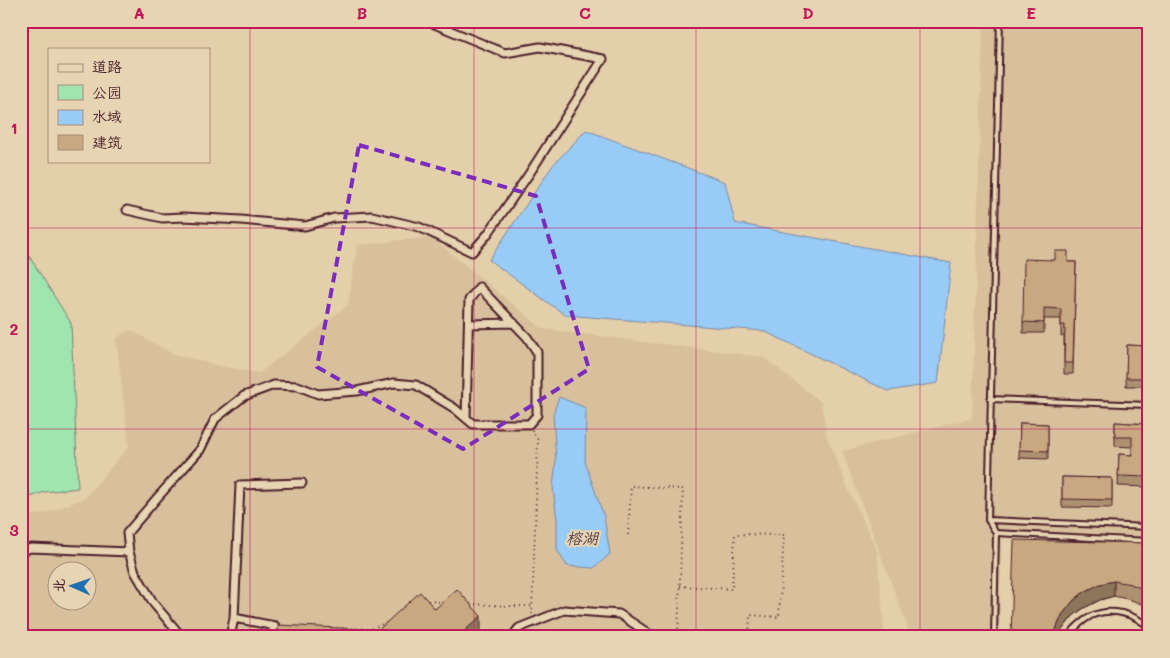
<svg xmlns="http://www.w3.org/2000/svg" width="1170" height="658" font-family="Mali,'LXGW WenKai TC',sans-serif">
	<style>
		.built { fill: #d9c09c; fill-rule: evenodd }
		.green { fill: #a0e4b0; stroke: #75826e }
		.water { fill: #98ccf6; stroke: #7987a5 }
		.lines { fill: none; stroke-linecap: round; stroke-linejoin: round }
		.lane-casing { stroke: #4a1f2b; stroke-width: 8 }
		.street-casing { stroke: #4a1f2b; stroke-width: 11 }
		.path { stroke: #4a1f2b; stroke-width: 2; stroke-dasharray: 1 4; stroke-linecap: butt }
		.lane { stroke: #e7d4b2; stroke-width: 4 }
		.street { stroke: #e7d4b2; stroke-width: 7 }
		.wall { fill: #ac906f; stroke: #4a1f2b }
		.shaded-wall { fill: #8c755a; stroke: #4a1f2b }
		.building { fill: #c8a781; stroke: #4a1f2b }
		.marked { fill: none; stroke: #7b2cbf; stroke-width: 4; stroke-dasharray: 10 6; stroke-linejoin: round }
		.grid { fill: none; stroke: #c2185b; stroke-width: 1; stroke-opacity: 0.55 }
		.labels { text-anchor: middle; stroke-width: 4.5; stroke-linejoin: round; paint-order: stroke }
		.water-label { font-size: 16px; font-style: italic; fill: #563949; stroke: #e7d4b2 }
		.neatline { fill: none; stroke: #c2185b; stroke-width: 2 }
		.grid-label { font-size: 16px; text-anchor: middle; font-weight: bold; fill: #c2185b }
	</style>
	<rect width="100%" height="100%" fill="#e4cfab"/>
	<filter id="ink" filterUnits="userSpaceOnUse"><feTurbulence type="fractalNoise" baseFrequency=".02" numOctaves="2"/><feDisplacementMap in="SourceGraphic" scale="10" xChannelSelector="R" yChannelSelector="G"/><feConvolveMatrix kernelMatrix="1 2 1 2 8 2 1 2 1" color-interpolation-filters="sRGB"/></filter>
	<g filter="url(#ink)">
		<path class="built" d="M983 21H1149V544L1002 538 999 637H909L907 625 842 451 972 418Z
			M431 237 543 329 763 357 821 402 827 437 848 488 877 550 885 637H21V517L46 513 85 498 129 446 116 339 129 329 171 353 220 366 259 373 348 305 357 245ZM58 570H88V600H58Z"/>
		<path class="green" d="M21 250 29 256 71 323 78 488 45 492 21 500Z"/>
		<path class="water" d="M586 130 725 182 735 223 951 263 938 383 888 391 764 331 565 315 489 260 553 165Z
			M559 397 586 408 585 462 604 517 610 554 594 568 567 566 557 550V520L553 488 556 460 553 414Z"/>
		<g class="lines">
			<g class="lane-casing">
				<path id="lane" d="M990 399 1149 405
					M988 520 1149 527
					M996 533 1149 541
					M994 637 996 533 988 520 1000 21
					M1067 637C1074 629 1081 621 1091 616 1110 607 1135 613 1149 628"/>
			</g>
			<g class="street-casing">
				<path id="street" d="M127 210 162 218 184 217 241 220 305 226 334 218 372 216 419 227 472 252 487 235 529 174 603 59 540 47 505 53 427 21
					M469 324 514 323
					M21 551 31 548 129 552 135 572 154 604 182 637
					M129 552 127 533 157 498 200 450 215 419 244 396 274 385 298 386 318 394 357 391 394 383 416 385 454 408 473 424H529L537 415V352L527 337 479 287 469 300 466 418
					M234 618 240 485 302 483
					M230 637 234 618 275 626 270 637
					M512 637 519 628 564 610 619 614 654 637"/>
			</g>
			<path class="path" d="M532 430 538 440 532 614
				M628 535 631 486 683 489 678 637
				M680 586 732 589 735 534 784 535 779 617 750 615 749 637
				M428 601 443 602
				M470 604 510 606H532
				M327 628 371 629 390 621
				M371 629 372 637"/>
			<use href="#lane" class="lane"/>
			<use href="#street" class="street"/>
		</g>
		<path class="wall" d="M1068 262H1076L1073 374H1064V336H1061V319H1044V333H1023V322Z
			M1127 345 1149 346V386H1126Z
			M1115 422 1149 424V487L1118 486 1119 454 1132 455V447L1115 446Z
			M1020 423 1048 424V459L1019 458Z
			M1062 477 1112 478V508L1062 507Z
			M1149 543V607L1131 600 1114 596 1100 600 1084 608 1073 616 1062 630 1059 637H1011Z"/>
		<path class="shaded-wall" d="M1114 581V596L1100 600 1084 608 1073 616 1062 630 1059 637H1054V634L1062 615 1073 601 1084 592 1100 584Z
			M481 616V631L475 637H458Z"/>
		<path class="building" d="M1055 251H1068V262H1076L1073 363H1064L1065 325H1061V309L1044 308V323L1023 322 1024 259 1055 260Z
			M1127 345 1149 346V378H1126Z
			M1115 422 1149 424V477L1118 476 1119 454 1132 455V437H1115Z
			M1020 423 1048 424V451L1019 450Z
			M1062 477 1112 478V500L1062 499Z
			M1014 540 1149 543V592L1131 584 1114 581 1100 584 1084 592 1073 601 1062 615 1054 634V637H1011Z
			M457 589 481 616 458 637H380L376 632 420 592 435 609Z
			M278 625 360 629 359 637H278Z"/>
	</g>
	<path class="marked" d="M359 145 536 196 589 369 463 449 317 367Z"/>
	<path class="grid" d="M250 21V637M474 21V637M696 21V637M920 21V637M21 228H1149M21 429H1149"/>
	<g class="labels">
		<g class="water-label">
			<text x="582" y="544">榕湖</text>
		</g>
	</g>
	<rect width="1170" height="658" fill="none" stroke="#e7d4b2" stroke-width="55"/>
	<rect x="48" y="48" width="162" height="115" fill="#e7d4b2" stroke="#a88c7c"/>
	<rect x="58" y="64" width="25" height="8" fill="#e7d4b2" stroke="#a88c7c"/>
	<text x="92" y="72" font-size="15" fill="#4a1f2b">道路</text>
	<rect x="58" y="85" width="25" height="15" fill="#a0e4b0" stroke="#a88c7c"/>
	<text x="92" y="98" font-size="15" fill="#4a1f2b">公园</text>
	<rect x="58" y="110" width="25" height="15" fill="#98ccf6" stroke="#a88c7c"/>
	<text x="92" y="122" font-size="15" fill="#4a1f2b">水域</text>
	<rect x="58" y="135" width="25" height="15" fill="#c8a781" stroke="#a88c7c"/>
	<text x="92" y="148" font-size="15" fill="#4a1f2b">建筑</text>
	<g transform="translate(72 586) rotate(272)"><circle r="24" fill="#e7d4b2" stroke="#a88c7c"/>
	<path d="M0-4L9 19L0 12L-9 19Z" fill="#1f6fb2"/>
	<text y="-8" font-size="14" font-weight="bold" text-anchor="middle" fill="#4a1f2b">北</text>
	</g>
	<rect x="28" y="28" width="1114" height="602" class="neatline"/>
	<g class="grid-label">
		<text x="139" y="19">A</text>
		<text x="362" y="19">B</text>
		<text x="585" y="19">C</text>
		<text x="808" y="19">D</text>
		<text x="1031" y="19">E</text>
		<text x="14" y="134">1</text>
		<text x="14" y="335">2</text>
		<text x="14" y="536">3</text>
	</g>
</svg>
